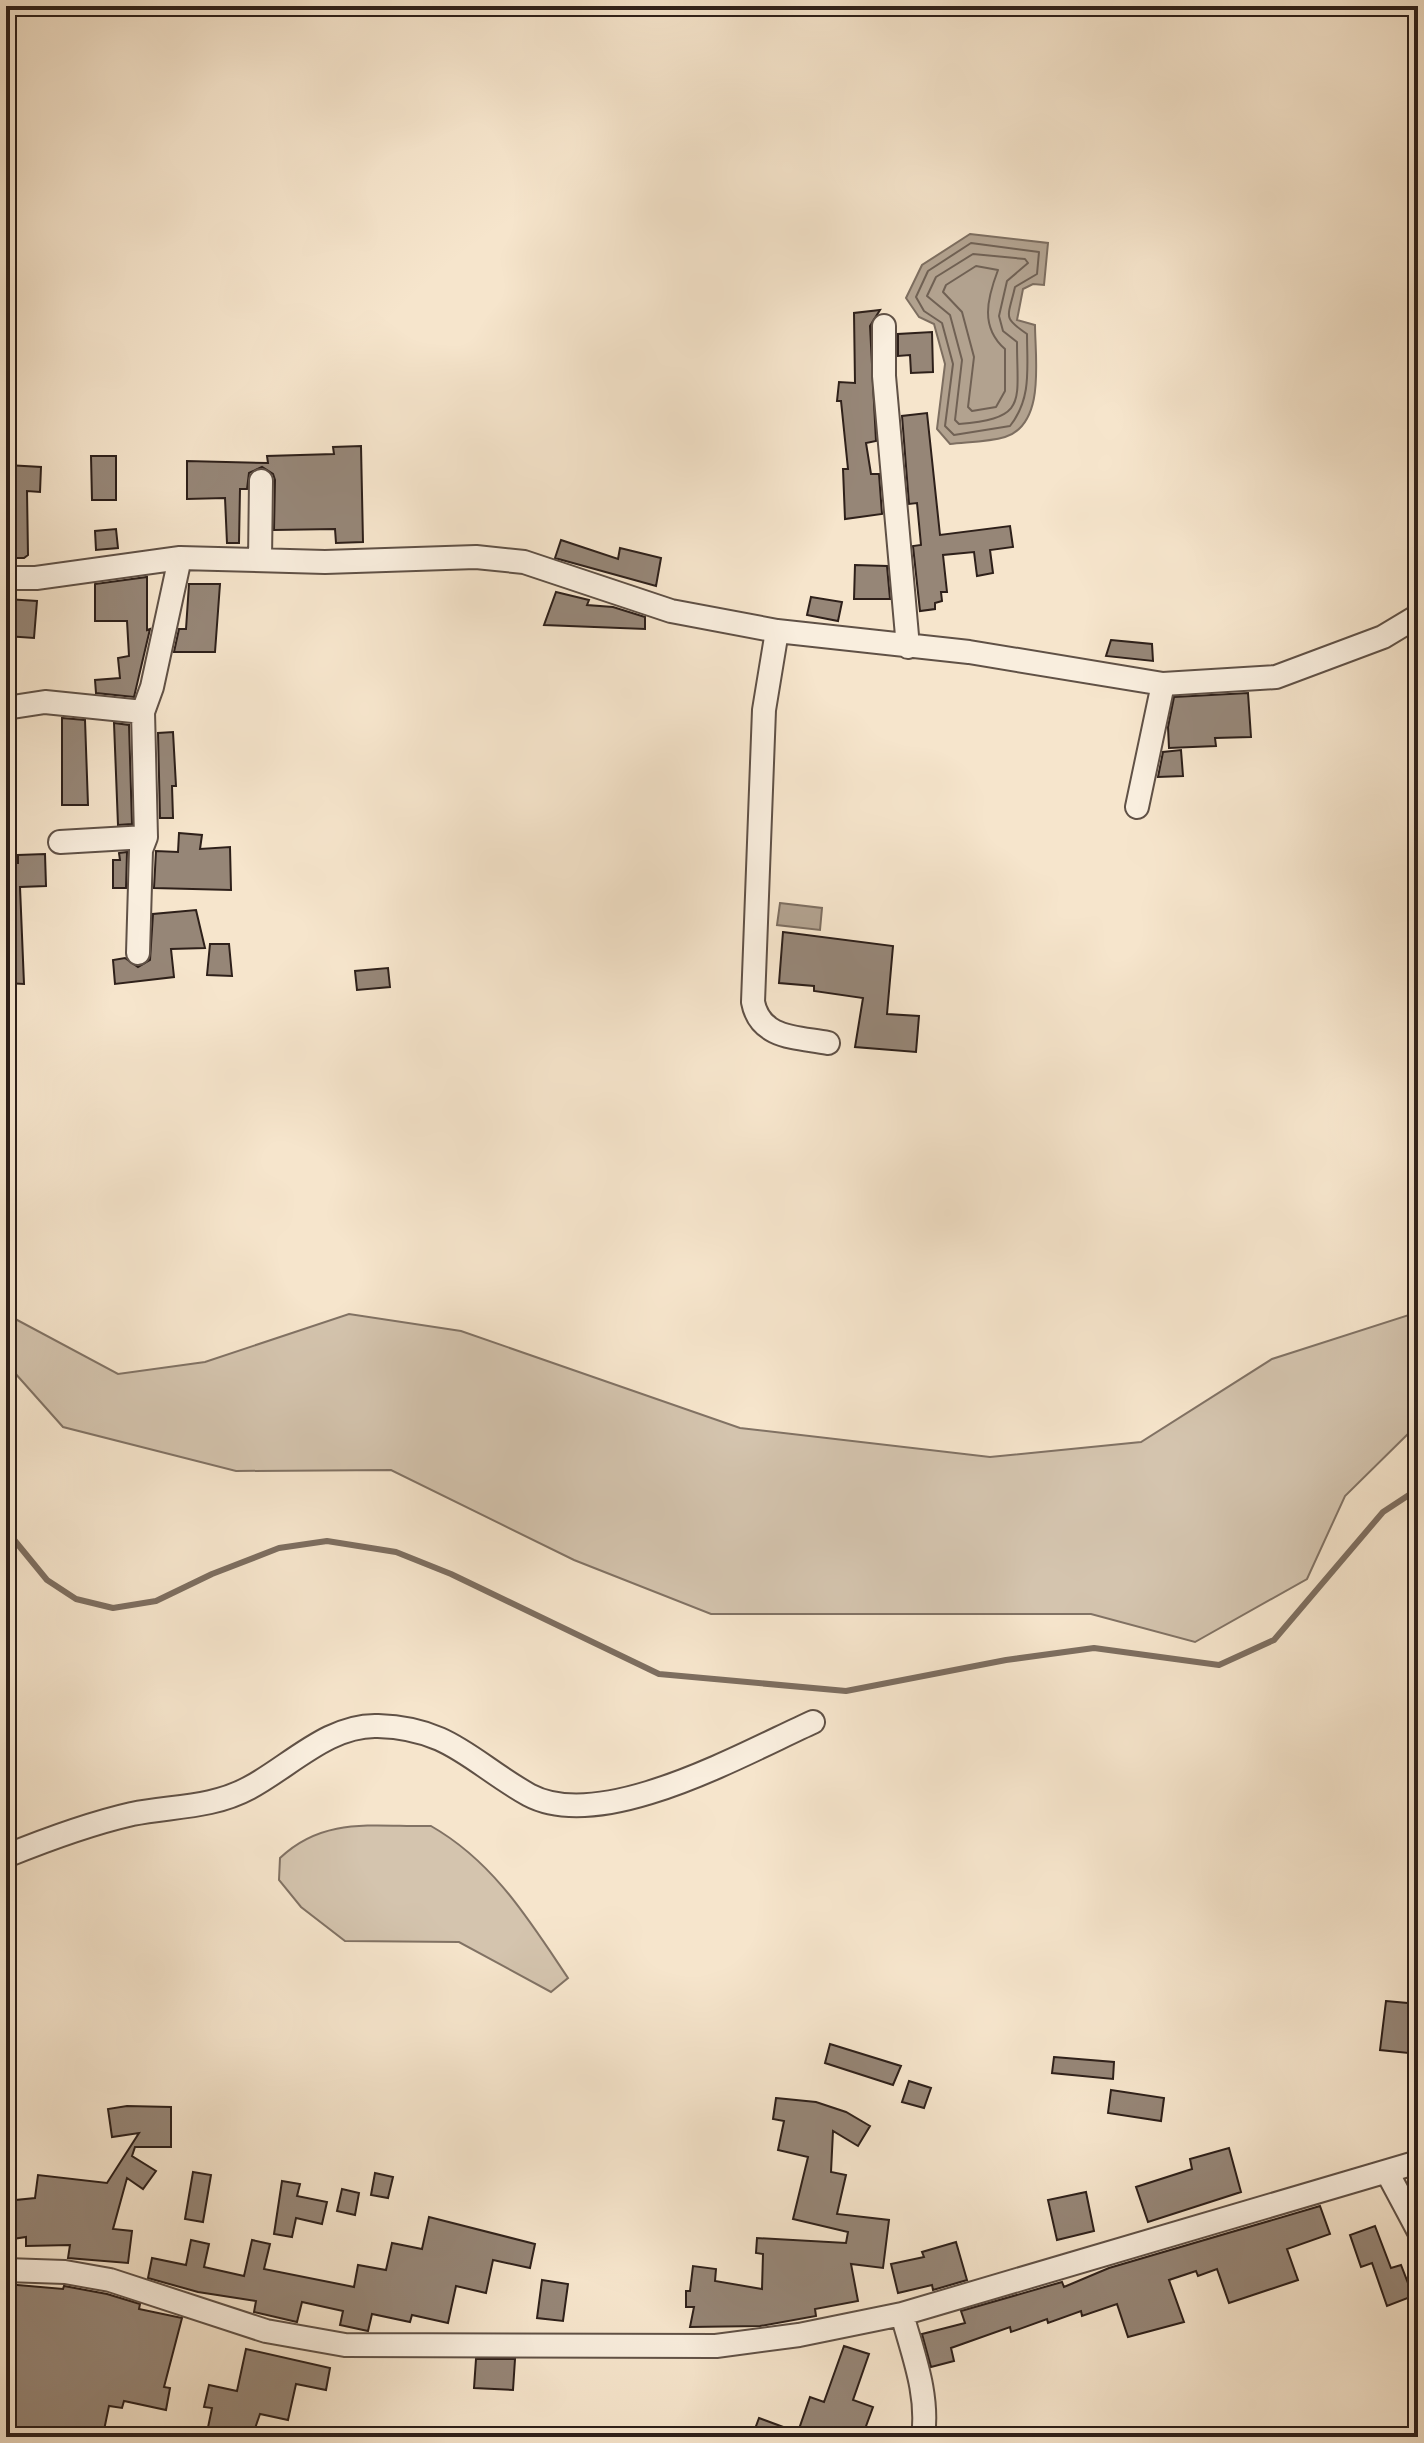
<svg xmlns="http://www.w3.org/2000/svg" width="1424" height="2443" font-family="'Sorts Mill Goudy',serif">
	<style>
		.green { fill: #d4c4ae; stroke: #817264; stroke-width: 2 }
		.water { fill: #b2a28f; stroke: #7d6e60; stroke-width: 2 }
		.lines { fill: none; stroke-linecap: round; stroke-linejoin: round }
		.shore { stroke: #706154; stroke-width: 2 }
		.stream { stroke: #7d6e60; stroke-width: 6 }
		.building { fill: #968677; stroke: #2e201a; stroke-width: 2 }
		.minor-casing { stroke: #605146; stroke-width: 26 }
		.minor { stroke: #f9eede; stroke-width: 22 }
	</style>
	<rect width="100%" height="100%" fill="#f6e5cc"/>
	<filter id="stains"><feTurbulence type="fractalNoise" baseFrequency=".0025" numOctaves="4"/><feColorMatrix values="0 0 0 0 .2 0 0 0 0 .09 0 0 0 0 .02 0 0 0 .5 -.17"/></filter>
	<radialGradient id="worn" r=".72"><stop offset=".6" stop-color="#630" stop-opacity="0"/><stop offset="1" stop-color="#630" stop-opacity=".3"/></radialGradient>
	<path class="green" d="M1418 1312V1424L1345 1496 1307 1579 1195 1642 1091 1614H711L574 1560 391 1470 236 1471 63 1427 6 1363V1314L118 1374 205 1362 349 1314 461 1331 740 1428 990 1457 1141 1442 1272 1359Z
		M431 1826C494 1862 529 1920 568 1978L551 1992 459 1942 345 1941 301 1907 279 1880 280 1858C324 1816 374 1827 431 1826Z"/>
	<path class="water" d="M970 234 1048 243 1044 285 1033 284 1023 289 1017 320 1035 325C1035 358 1046 424 1005 437 988 442 967 442 950 444L937 429 945 364 934 324 919 317 906 298 922 265Z
		M780 903 822 908 820 930 777 925Z"/>
	<g class="lines">
		<path class="shore" d="M971 243 1039 252 1037 274 1015 287C1008 318 1002 317 1027 334 1027 368 1032 398 1010 426L954 435 945 426 953 364 942 323 924 311 916 297 928 271Z
			M973 254 1025 259 1028 263 1007 281 999 316 1003 331 1017 342C1017 403 1028 418 959 424L955 420 962 360 950 315 927 296 936 277Z
			M976 266 998 270C987 299 980 327 1005 349V391L996 407 972 411 968 407 974 357 962 312 943 292 946 285Z"/>
		<path class="stream" d="M6 1530 47 1580 76 1599 113 1608 156 1601 212 1574 279 1548 327 1541 396 1552 451 1574 659 1674 846 1691 1006 1660 1094 1648 1219 1665 1274 1640 1383 1512 1418 1489"/>
	</g>
	<path class="building" d="M880 310 870 326 876 441 866 443 871 474H879L882 514 845 519 843 469H848L841 401H837L839 382 855 383 854 313Z
		M932 332 933 372 911 373 910 355 898 356V334Z
		M927 413 940 535 1010 526 1013 547 990 550 993 573 977 576 974 552 943 555 947 592H941L942 601 935 603V609L920 611 913 546 921 545 917 503 909 504 902 416Z
		M361 446 363 542 336 543 335 529 274 530 275 480 273 474 262 467 249 473 247 489H240L239 543H227L225 498 187 499V461L268 463 267 456 334 454 333 447Z
		M91 456H116V500H92Z
		M7 465 41 467 40 492 27 491 28 555 24 558H6Z
		M116 529 118 548 96 550 95 531Z
		M561 540 618 559 620 548 661 558 656 586 555 558Z
		M855 565 887 566 890 599H854Z
		M147 577V630L150 629 134 697 96 693 95 680 120 678 118 658 129 656 127 621H95V584Z
		M189 584H220L215 652H174L179 629H186Z
		M556 592 589 600 587 605 613 607 645 617V629L544 625Z
		M811 597 842 602 838 621 807 615Z
		M6 599 37 601 34 638 6 636Z
		M1111 640 1152 644 1153 661 1106 656Z
		M1248 693 1251 737 1215 738 1216 746 1169 748 1168 727 1174 697Z
		M62 718 85 720 88 805H62Z
		M114 723 129 725 132 824 118 825Z
		M173 732 176 786H172L173 818H160L158 733Z
		M1181 750 1183 776 1158 777 1163 752Z
		M179 833 202 835 200 849 230 847 231 890 154 888 156 851 178 852Z
		M127 852 126 888H113V860H120L119 853Z
		M45 854 46 886 20 887 24 984 6 983V863H18V855Z
		M196 910 205 948 171 949 174 977 115 984 113 960 125 958 138 967 150 960 153 914Z
		M783 932 893 946 887 1014 919 1016 916 1052 855 1047 863 998 814 991V986L779 983Z
		M210 944H229L232 976 207 975Z
		M388 968 390 987 357 990 355 971Z
		M1386 2001 1418 2004V2054L1380 2050Z
		M830 2044 901 2066 893 2085 825 2063Z
		M1054 2057 1114 2062 1113 2079 1052 2073Z
		M909 2081 931 2088 924 2108 902 2102Z
		M1111 2090 1164 2098 1161 2121 1108 2113Z
		M776 2098 816 2102 846 2112 870 2126 858 2146 833 2131 831 2172 846 2175 837 2214 889 2220 883 2268 851 2264 858 2301 815 2309 816 2316 760 2326 690 2327 694 2307H686V2291H690L693 2266 716 2269 715 2281 762 2289 763 2254 756 2253 757 2238 846 2243 848 2232 793 2219 808 2157 778 2150 784 2121 773 2119Z
		M127 2106 171 2107V2147H135L132 2156 156 2171 143 2189 127 2178 113 2229 132 2231 128 2263 68 2258 70 2245 26 2246V2237L6 2240V2201L35 2198 38 2175 107 2183 139 2133 112 2137 108 2109Z
		M1229 2148 1241 2192 1148 2222 1136 2187 1192 2169 1190 2159Z
		M193 2172 211 2175 203 2222 185 2219Z
		M375 2173 393 2177 388 2198 371 2195Z
		M282 2181 300 2184 297 2196 327 2202 322 2224 296 2218 292 2237 274 2234Z
		M342 2189 359 2193 355 2215 337 2211Z
		M1086 2192 1094 2231 1057 2240 1048 2200Z
		M1320 2206 1330 2234 1287 2249 1298 2280 1229 2303 1217 2269 1198 2276 1196 2271 1169 2280 1184 2322 1128 2337 1117 2304 1082 2316 1081 2311 1048 2323 1047 2319 1011 2332 1010 2327 951 2348 954 2361 931 2367 922 2334 965 2323 961 2311 1062 2282 1064 2287 1109 2268Z
		M429 2217 535 2244 530 2268 493 2260 486 2293 456 2286 448 2323 412 2315 410 2322 372 2314 368 2331 340 2325 343 2311 302 2302 297 2322 254 2312 256 2301 198 2292 148 2278 152 2258 186 2265 191 2240 209 2244 204 2267 244 2276 252 2240 270 2244 264 2269 354 2287 358 2265 386 2270 392 2243 422 2249Z
		M1375 2226 1391 2268 1401 2265 1413 2296 1387 2306 1372 2263 1361 2267 1350 2235Z
		M956 2242 967 2280 933 2290 932 2285 898 2293 891 2264 924 2257 922 2252Z
		M542 2280 568 2284 563 2321 537 2318Z
		M6 2284 63 2289 64 2286 107 2294 140 2304 139 2309 182 2318 164 2387 170 2388 166 2410 124 2401 122 2408 109 2406 103 2435 81 2430 84 2437H13L6 2426Z
		M844 2346 869 2354 853 2400 873 2407 862 2437 828 2428 821 2437 799 2429 810 2397 824 2402Z
		M246 2349 330 2368 326 2390 296 2384 288 2420 260 2414 252 2437H206L212 2408 204 2407 209 2385 237 2391Z
		M476 2359H515L513 2390 474 2388Z
		M759 2418 805 2435V2437H752Z"/>
	<g class="lines">
		<g class="minor-casing">
			<path id="minor" d="M884 326V376L908 647
				M260 560 261 481
				M6 578H36L180 558 325 562 476 557 524 562 671 611 777 631 969 652 1163 684 1276 677 1383 637 1418 616
				M777 631 764 710 753 1002C760 1039 797 1037 828 1043
				M6 708 45 702 143 712
				M1137 807 1163 684
				M60 842 146 837
				M138 953 141 850 146 837 143 712 152 687 180 558
				M6 1856C48 1839 88 1824 132 1814 172 1806 212 1808 249 1788 289 1767 329 1724 378 1726 450 1728 472 1763 529 1795 602 1834 744 1753 813 1722
				M1387 2172 1418 2230
				M6 2270 65 2272 110 2280 266 2331 345 2345 716 2346 799 2335 902 2314 1418 2162
				M902 2314C913 2355 929 2394 923 2437"/>
		</g>
		<use href="#minor" class="minor"/>
	</g>
	<rect width="1424" height="2443" fill="none" stroke="#f6e5cc" stroke-width="32"/>
	<rect x="8" y="8" width="1408" height="2427" fill="none" stroke="#2e201a" stroke-width="4"/>
	<rect x="16" y="16" width="1392" height="2411" fill="none" stroke="#2e201a" stroke-width="2"/>
	<rect width="100%" height="100%" filter="url(#stains)"/>
	<rect width="100%" height="100%" fill="url(#worn)"/>
</svg>
